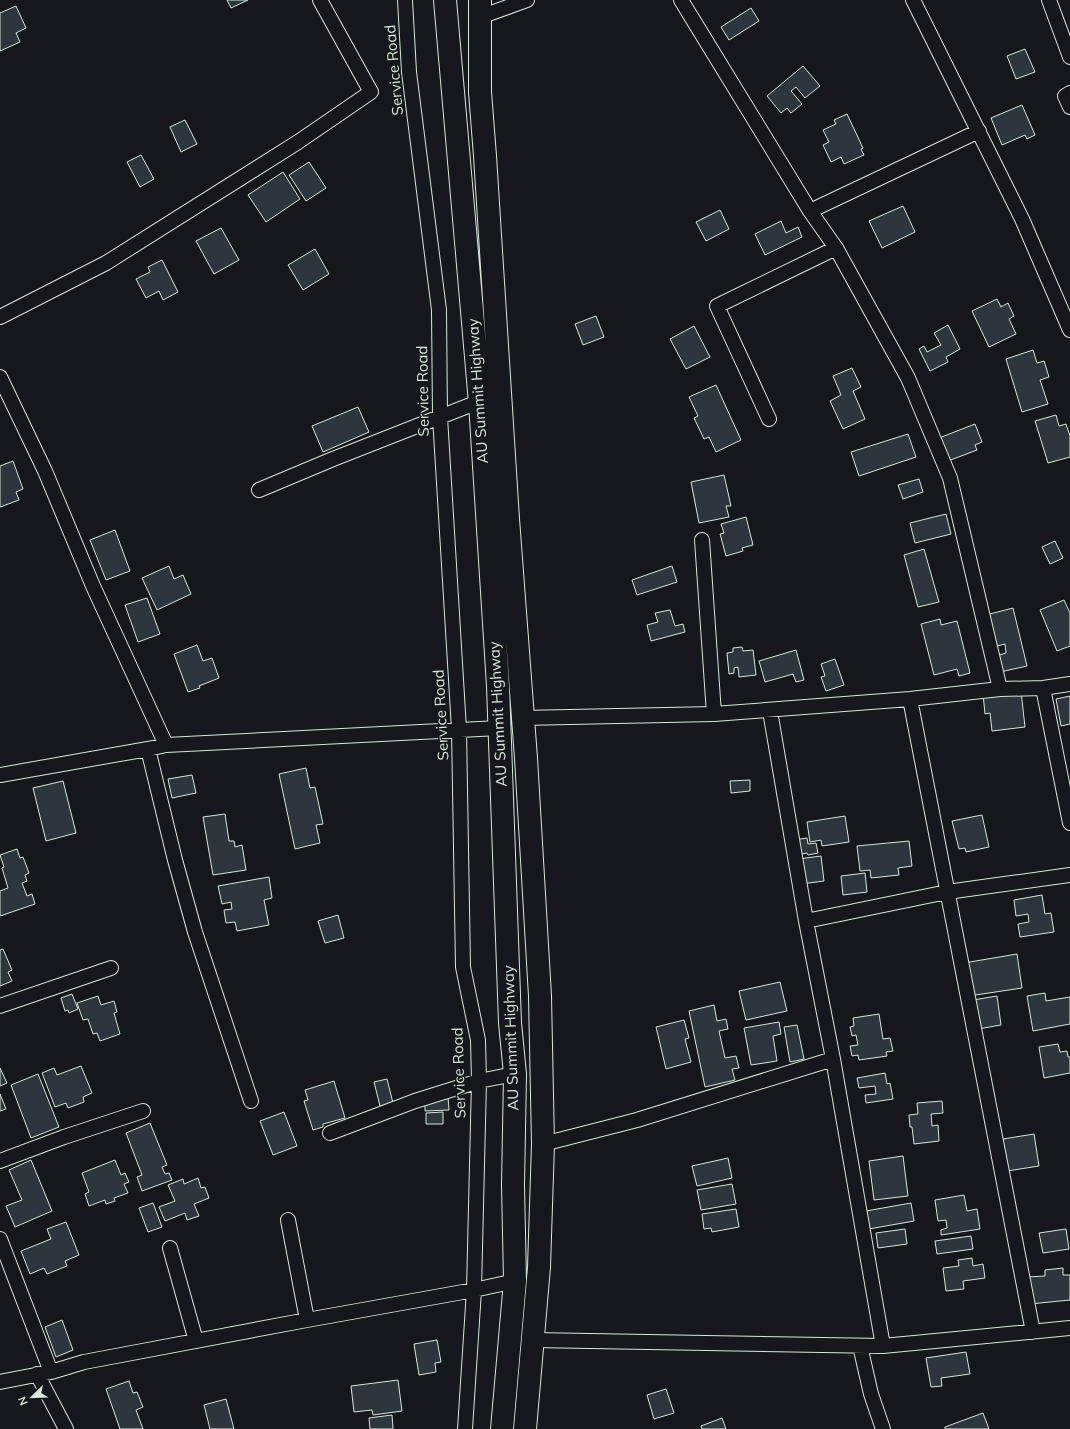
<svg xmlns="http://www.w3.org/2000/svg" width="1070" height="1429" font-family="Mulish,sans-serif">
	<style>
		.building { fill: #2c363c; stroke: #d8e6dc }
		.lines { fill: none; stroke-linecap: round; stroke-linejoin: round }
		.street-casing { stroke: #d8e6dc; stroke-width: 16 }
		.primary-casing { stroke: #d8e6dc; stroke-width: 24 }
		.street { stroke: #14181c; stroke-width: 14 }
		.primary { stroke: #14181c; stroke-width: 22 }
		.labels { text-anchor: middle; stroke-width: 3; stroke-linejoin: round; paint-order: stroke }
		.street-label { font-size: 15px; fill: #d8e6dc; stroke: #14181c }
	</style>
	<rect width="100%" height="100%" fill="#14181c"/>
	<path class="building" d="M227 0H248L231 8Z
		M16 6 26 28 16 33 20 42 0 51V13Z
		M751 8 759 21 729 40 721 27Z
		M1025 49 1035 72 1016 79 1007 56Z
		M803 66 820 86 805 98 796 87 791 91 802 104 791 113 787 108 781 113 767 96Z
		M1022 105 1035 135 1027 139 1025 135 1002 145 991 118Z
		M847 114 863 148 861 149 864 155 844 164 841 157 831 162 823 145 829 142 823 130 836 124 834 120Z
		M185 120 197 144 181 152 170 127Z
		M141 155 154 179 140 187 127 162Z
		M309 162 326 188 306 201 289 175Z
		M283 172 300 199 266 222 248 195Z
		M903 206 915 232 882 248 869 221Z
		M720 210 729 229 706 241 696 222Z
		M781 221 786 233 798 227 802 237 765 255 755 234Z
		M221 228 239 260 214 274 196 241Z
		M315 249 329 274 303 290 288 265Z
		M162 260 178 292 163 300 159 291 146 298 136 279 150 272 148 267Z
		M997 299 1001 307 1008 303 1014 316 1009 319 1016 334 989 347 972 311Z
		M596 316 604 337 583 345 575 324Z
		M948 325 960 349 946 357 948 362 930 371 919 349 924 346 927 352 941 345 934 333Z
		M694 326 710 357 686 369 670 339Z
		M1033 350 1037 363 1044 361 1049 377 1040 380 1048 404 1022 412 1006 359Z
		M852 368 861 387 853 391 865 419 843 429 830 401 841 395 833 376Z
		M716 385 741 440 716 452 709 437 704 439 694 418 698 416 689 397Z
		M358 407 369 432 323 452 312 426Z
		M1056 415 1059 426 1066 424 1070 436V457L1048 463 1035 421Z
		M975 424 982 442 975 445 977 450 948 461 939 438Z
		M908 434 916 457 859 476 851 452Z
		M13 461 23 489 16 492 19 500 0 507V466Z
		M724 475 731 506H726L729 517 699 523 691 482Z
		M919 479 923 492 903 499 898 485Z
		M946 514 951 534 915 543 910 523Z
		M746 517 753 545 742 548 743 551 726 556 720 534 724 533 721 524Z
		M115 530 130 571 106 580 90 540Z
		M1055 541 1063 558 1050 564 1042 547Z
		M924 549 939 602 918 607 904 555Z
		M169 566 174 579 183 575 191 594 157 610 142 578Z
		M672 566 677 582 637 595 632 580Z
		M147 598 160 634 138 642 125 605Z
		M1064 600 1070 613V646L1057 651 1040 610Z
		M1013 608 1027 666 1000 672 996 656 1006 653 1005 644 993 647 986 615Z
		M670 610 675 626 683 624 685 632 651 641 647 625 658 622 655 613Z
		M940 619 941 625 957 621 970 673 959 676 957 669 934 675 921 624Z
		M197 645 203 661 212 658 219 678 199 686 200 688 188 692 174 654Z
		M742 647 743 651 753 650 756 675 739 677 738 667 734 668V673L729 674 727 653 733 652V648Z
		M796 650 804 680 796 682 793 674 765 682 759 661Z
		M835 659 844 685 826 691 821 677 825 676 821 664Z
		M1021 691 1025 727 992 731 990 713 985 714 983 694Z
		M1070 696V724L1061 726 1056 699Z
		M306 768 310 788 315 787 323 824 316 825 320 843 295 849 279 774Z
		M192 775 196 793 172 798 168 779Z
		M750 780V791L731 793 730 781Z
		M63 781 76 833 46 841 33 788Z
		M225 814 229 841H234L235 847 242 845 246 870 213 875 203 817Z
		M982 815 989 847 966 852 965 848 959 849 952 821Z
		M845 816 849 842 822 846 821 840 810 842 807 822Z
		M807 838 808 844 816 843 818 853 808 855 807 853 801 854 794 840Z
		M909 841 912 866 898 868 899 875 871 878 870 870 860 871 857 846Z
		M17 849 20 858 23 857 29 873 25 875 27 881 22 883 27 896 32 894 35 904 0 916V891L8 888 2 868 4 867 0 855Z
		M821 856 824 881 801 884 798 859Z
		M865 873 867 892 843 895 841 876Z
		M269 877 272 898 264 900 269 925 237 931 235 922 226 923 224 910 232 909 231 902 222 904 218 886Z
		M1042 895 1045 914 1051 913 1054 932 1020 937 1018 924 1029 922 1028 914 1016 916 1014 900Z
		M338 915 344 938 325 943 318 921Z
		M3 949 12 970 8 972 12 981 0 986V950Z
		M1017 954 1022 988 969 996 964 963Z
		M780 982 787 1011 746 1020 739 991Z
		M1045 993 1046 1001 1070 997V1024L1033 1031 1027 996Z
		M72 994 78 1009 69 1013 68 1010 65 1011 61 998Z
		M98 996 101 1005 114 1001 117 1012 114 1013 120 1034 100 1041 97 1033 93 1034 88 1019 83 1020 77 1003Z
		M997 996 1001 1025 978 1029 973 1000Z
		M714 1005 717 1021 726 1019 728 1029 719 1031 725 1058 736 1056 739 1068 732 1069 735 1080 705 1087 689 1011Z
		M879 1014 883 1039 890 1038 893 1051 886 1052 887 1056 859 1060 858 1055 852 1056 850 1046 858 1045 856 1035 852 1036 850 1027 854 1026 853 1018Z
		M684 1020 689 1038 685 1039 691 1062 666 1069 656 1027Z
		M779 1022 781 1034 773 1036 777 1061 751 1065 744 1028Z
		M797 1025 804 1059 790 1062 784 1027Z
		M1058 1044 1060 1052 1067 1051 1068 1057H1070V1073L1044 1078 1039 1047Z
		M81 1066 92 1093 83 1097 84 1102 68 1108 66 1103 55 1107 42 1073 54 1068 57 1075Z
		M0 1068 7 1083 0 1086Z
		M885 1073 887 1084 890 1083 893 1099 866 1103 865 1095 876 1094 875 1086 859 1088 857 1078Z
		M38 1074 59 1127 31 1138 11 1085Z
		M387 1079 393 1103 380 1106 374 1082Z
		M334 1081 345 1118 323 1124V1127L313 1130 304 1101 308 1100 305 1090Z
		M0 1094 6 1109 0 1111Z
		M448 1097 449 1110 425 1111V1099Z
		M942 1101 943 1113 931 1114 932 1126 938 1125 939 1141 914 1144 912 1127H910L909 1115 918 1114 917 1103Z
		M284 1112 297 1146 273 1155 260 1121Z
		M443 1112V1124H426V1113Z
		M150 1123 167 1165 162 1167 165 1174 169 1173 172 1180 142 1191 137 1177 142 1175 126 1133Z
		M1034 1134 1039 1166 1007 1171 1003 1139Z
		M903 1156 908 1196 874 1200 869 1161Z
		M728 1158 732 1178 697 1186 692 1166Z
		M31 1160 52 1211 15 1227 6 1206 22 1200 9 1170Z
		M115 1160 121 1175 125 1173 129 1182 124 1184 128 1193 114 1198 115 1201 106 1204 105 1200 89 1206 85 1194 89 1192 82 1173Z
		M198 1178 201 1188 205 1187 209 1198 194 1204 199 1216 187 1220 185 1213 165 1221 159 1207 175 1201 168 1185 183 1179 184 1184Z
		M732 1184 736 1204 701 1210 697 1190Z
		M964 1195 967 1211 977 1209 980 1229 941 1235V1230L947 1228 946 1220 938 1221 935 1200Z
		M153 1203 162 1227 148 1232 139 1208Z
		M911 1203 914 1221 869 1229 866 1211Z
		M736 1209 739 1227 712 1232 711 1228 704 1229 702 1214Z
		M66 1222 79 1255 65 1261 67 1266 47 1274 44 1268 30 1274 21 1251 51 1239 47 1229Z
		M905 1229 907 1244 878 1248 876 1233Z
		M1066 1229 1069 1249 1043 1253 1039 1233Z
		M971 1236 973 1249 937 1254 935 1241Z
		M972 1258 973 1266 983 1264 985 1278 963 1281 964 1289 946 1291 943 1268 959 1266 958 1260Z
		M1063 1268V1275H1070V1300L1030 1304 1027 1277 1045 1276V1270Z
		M62 1320 73 1350 56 1357 45 1327Z
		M437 1340 441 1362 435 1363 436 1372 419 1375 414 1344Z
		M966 1352 970 1374 941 1378 942 1386 931 1387 926 1358Z
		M398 1380 402 1411 373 1415 372 1410 354 1412 351 1386Z
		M129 1381 133 1393 137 1392 143 1407 136 1410 143 1429H120L106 1389Z
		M666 1389 674 1413 654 1419 647 1395Z
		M226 1399 234 1429H210L204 1405Z
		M983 1413 989 1429H945V1427Z
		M392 1415 393 1429H370L369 1418Z
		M722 1418 726 1429H702L701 1426Z"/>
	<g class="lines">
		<g class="street-casing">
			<path id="street" d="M405 0 409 72 439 310 440 417 459 729 463 967 478 1040 479 1081 474 1290 465 1429
				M681 0 810 211 836 248 908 378 950 478 1000 689
				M913 0 1022 219 1070 330
				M1049 0 1070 57
				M480 17 527 0
				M1070 93 1065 96 1070 107
				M810 211 979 131
				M0 317 106 263 298 142 371 92 320 0
				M0 377 45 471 93 586 166 745
				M769 419 717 306 836 248
				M259 490 333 459 478 402 480 403
				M702 540 714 714
				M1043 688 1070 823
				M910 699 1033 1332
				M770 711 806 921 833 1059 883 1346
				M522 718 714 714 910 699 1000 689 1043 688 1070 684
				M148 749 175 860 195 932 251 1101
				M0 775 148 749 166 745 499 728
				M806 921 947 892 1070 875
				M0 1006 111 968
				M330 1133 415 1101 479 1081 515 1074
				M543 1144 637 1120 833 1059
				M0 1161 64 1137 143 1111
				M288 1220 307 1320
				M0 1239 51 1372
				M170 1248 196 1341
				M532 1340 883 1346 1070 1328
				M860 1346 871 1394 883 1429
				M37 1374 66 1429
				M0 1382 51 1372 84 1362 307 1320 474 1290 515 1281"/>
		</g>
		<g class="primary-casing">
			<path id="primary" d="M445 0 480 403 498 686 510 1023 515 1074 513 1185 515 1281 502 1429
				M480 0V92L485 156 508 519 526 758 540 996 543 1144 539 1267 525 1429"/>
		</g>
		<use href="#street" class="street"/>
		<use href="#primary" class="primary"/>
	</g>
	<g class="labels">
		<g class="street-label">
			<text transform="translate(394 70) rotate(-95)" y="5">Service Road</text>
			<text transform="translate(423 391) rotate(-91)" y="5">Service Road</text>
			<text transform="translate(478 391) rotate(-94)" y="5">AU Summit Highway</text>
			<text transform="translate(498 714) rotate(-93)" y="5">AU Summit Highway</text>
			<text transform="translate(441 715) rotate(-93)" y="5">Service Road</text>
			<text transform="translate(511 1038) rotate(-92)" y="5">AU Summit Highway</text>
			<text transform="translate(459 1073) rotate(-92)" y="5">Service Road</text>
		</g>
	</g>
	<g transform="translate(32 1397) rotate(247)" stroke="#14181c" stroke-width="3" paint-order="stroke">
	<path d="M0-3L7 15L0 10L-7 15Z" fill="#d8e6dc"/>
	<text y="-6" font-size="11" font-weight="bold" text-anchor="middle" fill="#d8e6dc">N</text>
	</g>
</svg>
